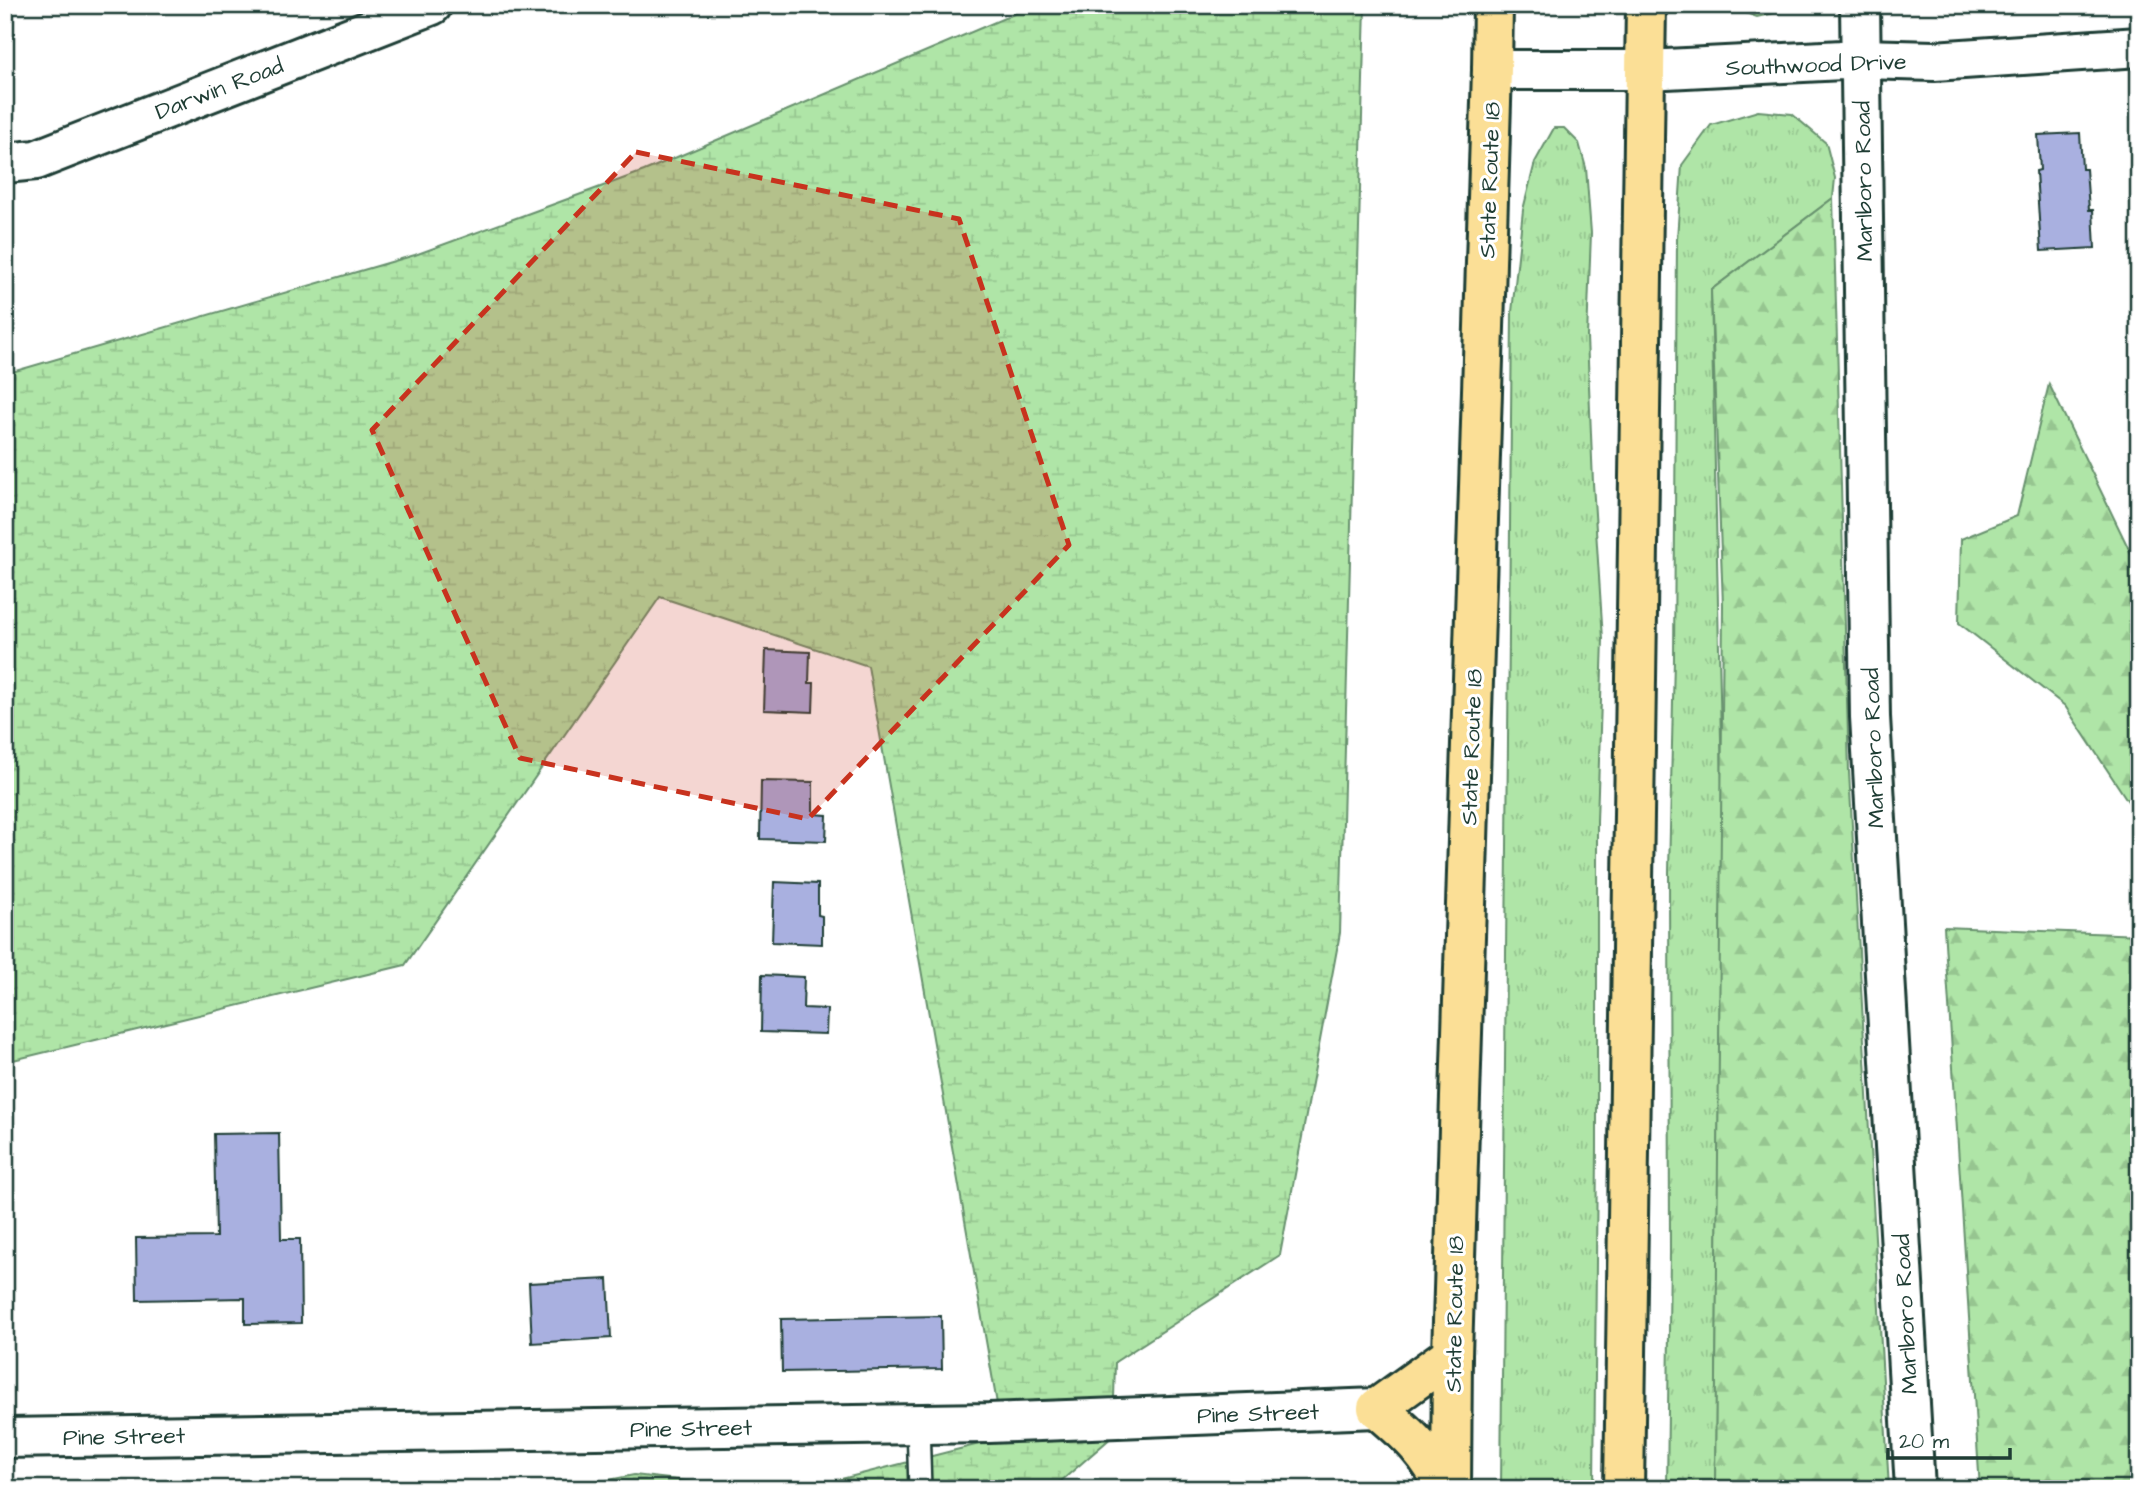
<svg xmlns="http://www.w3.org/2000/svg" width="2144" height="1494" font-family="'Architects Daughter',sans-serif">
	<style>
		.grass { fill: url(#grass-tufts); stroke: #67916e; stroke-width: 2 }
		.forest { fill: url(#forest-firs); stroke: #67916e; stroke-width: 2 }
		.wetland { fill: url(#wetland-marsh); stroke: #67916e; stroke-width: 2 }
		.building { fill: #a9b0e0; stroke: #1f3d34; stroke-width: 2 }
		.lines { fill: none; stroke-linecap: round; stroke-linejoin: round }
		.lane-casing { stroke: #1f3d34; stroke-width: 26 }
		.street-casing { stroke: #1f3d34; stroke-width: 44 }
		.secondary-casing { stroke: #1f3d34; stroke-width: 44 }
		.highway-casing { stroke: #1f3d34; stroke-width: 44 }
		.lane { stroke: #fff; stroke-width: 21 }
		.street { stroke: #fff; stroke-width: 38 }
		.secondary { stroke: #fff; stroke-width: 38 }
		.highway { stroke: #fbdf96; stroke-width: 38 }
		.marked { fill: #c8321e; fill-opacity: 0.2; stroke: #c8321e; stroke-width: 5; stroke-dasharray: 14 9; stroke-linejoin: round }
		.labels { text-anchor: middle; stroke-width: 6; stroke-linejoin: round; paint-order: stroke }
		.street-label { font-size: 23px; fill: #1f3d34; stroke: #fff }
	</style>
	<defs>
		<pattern id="grass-tufts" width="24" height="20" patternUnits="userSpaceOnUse" patternTransform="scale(1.75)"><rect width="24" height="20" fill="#afe5a7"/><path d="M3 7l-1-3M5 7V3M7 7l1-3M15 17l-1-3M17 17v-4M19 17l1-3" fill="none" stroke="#96c590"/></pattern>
		<pattern id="forest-firs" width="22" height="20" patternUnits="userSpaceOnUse" patternTransform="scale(1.75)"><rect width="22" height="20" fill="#afe5a7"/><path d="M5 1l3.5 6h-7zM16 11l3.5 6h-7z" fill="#96c590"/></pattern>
		<pattern id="wetland-marsh" width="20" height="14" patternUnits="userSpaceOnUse" patternTransform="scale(1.75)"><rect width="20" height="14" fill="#afe5a7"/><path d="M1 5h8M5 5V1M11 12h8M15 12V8" fill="none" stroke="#96c590"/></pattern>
	</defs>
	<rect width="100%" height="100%" fill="#fff"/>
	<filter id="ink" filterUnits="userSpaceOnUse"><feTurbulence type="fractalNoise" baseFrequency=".0143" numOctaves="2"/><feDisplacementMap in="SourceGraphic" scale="14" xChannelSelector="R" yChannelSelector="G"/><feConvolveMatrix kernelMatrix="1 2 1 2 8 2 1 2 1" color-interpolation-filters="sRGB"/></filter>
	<g filter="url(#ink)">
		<path class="grass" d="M1723 5H1796L1791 9 1757 17Z
			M1758 111 1792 114 1826 143 1835 178 1833 198 1711 290 1722 784 1715 1489H1667L1670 1253 1669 872 1674 659 1677 239 1682 165 1711 125Z
			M1554 128H1564L1579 143 1586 168 1591 233 1587 337 1593 483 1603 639 1597 821V1148L1594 1489H1501L1512 312 1523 210 1535 162Z"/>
		<path class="forest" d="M1833 198 1849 772 1889 1489H1715L1723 605 1711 290Z
			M2049 384 2139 570V818L2065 706 1959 623 1961 539 2017 516Z
			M1944 927 2139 935V1489H1980Z"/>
		<path class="wetland" d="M1035 5H1365L1340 933 1280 1255 1115 1362 1113 1436 1052 1489H802L1003 1438 868 666 660 597 405 965 5 1062V374L415 255 644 171Z
			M634 1475 756 1489H564Z"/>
		<path class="building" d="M2080 133 2082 169H2086L2089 210H2093L2095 248 2041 251 2036 171 2040 170 2038 135Z
			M766 650 810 652 809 683H814L813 712 764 710Z
			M761 781 813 782V814L827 815 826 841 760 839Z
			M774 882 818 884V915L822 916V944L772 942Z
			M762 975 804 977 803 1008 827 1009 826 1034 761 1032Z
			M279 1133 281 1239H300L301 1323 245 1324V1298L137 1300 136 1238 216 1237 214 1134Z
			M608 1279 611 1338 532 1343 529 1283Z
			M941 1316 942 1369 782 1372 781 1319Z"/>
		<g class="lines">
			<g class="lane-casing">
				<path id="lane" d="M918 1424 920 1489"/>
			</g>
			<g class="street-casing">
				<path id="street" d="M1862 59 1934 61 2139 47
					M5 163 36 160 432 5
					M5 1438 989 1423 1377 1408"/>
			</g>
			<g class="secondary-casing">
				<path id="secondary" d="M1860 5 1870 717 1915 1489
					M1492 70H1647L1862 59"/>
			</g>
			<g class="highway-casing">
				<path id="highway" d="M1444 1489C1431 1453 1405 1432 1377 1408L1452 1354
					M1451 1489 1452 1354 1492 70 1493 5
					M1624 1489 1646 5"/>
			</g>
			<use href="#lane" class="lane"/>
			<use href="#street" class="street"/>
			<use href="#secondary" class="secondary"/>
			<use href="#highway" class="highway"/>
		</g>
	</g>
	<path class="marked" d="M636 152 959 219 1069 545 808 819 520 758 372 430Z"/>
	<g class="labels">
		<g class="street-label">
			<text transform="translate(1816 64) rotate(-2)" y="8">Southwood Drive</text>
			<text transform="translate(219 88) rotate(-21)" y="8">Darwin Road</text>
			<text transform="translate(1489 180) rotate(-88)" y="8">State Route 18</text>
			<text transform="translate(1863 181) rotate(-91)" y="8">Marlboro Road</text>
			<text transform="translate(1471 747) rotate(-88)" y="8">State Route 18</text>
			<text transform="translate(1873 748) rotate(-92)" y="8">Marlboro Road</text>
			<text transform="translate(1454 1314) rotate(-89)" y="8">State Route 18</text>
			<text transform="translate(1905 1314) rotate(-93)" y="8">Marlboro Road</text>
			<text transform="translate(1258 1413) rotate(-2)" y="8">Pine Street</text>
			<text transform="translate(691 1428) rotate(-1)" y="8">Pine Street</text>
			<text transform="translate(124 1436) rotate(-1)" y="8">Pine Street</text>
		</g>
	</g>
	<rect width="2144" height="1494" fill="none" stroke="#fff" stroke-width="28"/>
	<rect x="14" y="14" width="2116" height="1466" fill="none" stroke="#1f3d34" stroke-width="2.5" filter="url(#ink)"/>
	<path d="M1888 1448v10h122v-10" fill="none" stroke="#1f3d34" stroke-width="3.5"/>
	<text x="1899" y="1448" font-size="21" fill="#1f3d34" stroke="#ffffff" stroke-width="5" paint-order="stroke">20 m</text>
</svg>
